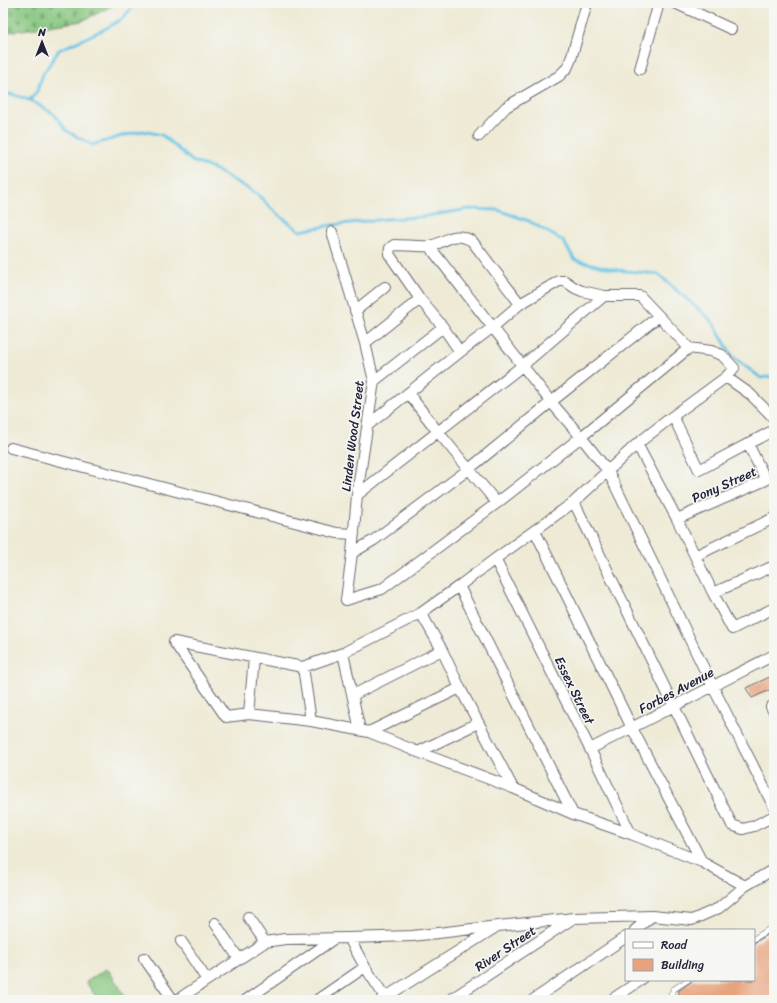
<svg xmlns="http://www.w3.org/2000/svg" width="777" height="1003" font-family="Sriracha,sans-serif">
	<style>
		.cemetery { fill: url(#cemetery-stones); stroke: #53745c }
		.garden { fill: #84c57e; stroke: #53745c }
		.lines { fill: none; stroke-linecap: round; stroke-linejoin: round }
		.stream { stroke: #68c4e6; stroke-width: 3 }
		.building { fill: #e7a37e }
		.lane-casing { stroke: #696871; stroke-width: 6 }
		.street-casing { stroke: #696871; stroke-width: 12 }
		.lane { stroke: #fff; stroke-width: 5 }
		.street { stroke: #fff; stroke-width: 10 }
		.labels { text-anchor: middle; stroke-width: 3.5; stroke-linejoin: round; paint-order: stroke }
		.street-label { font-size: 13px; fill: #22223b; stroke: #f6f6f2 }
	</style>
	<defs>
		<pattern id="cemetery-stones" width="16" height="16" patternUnits="userSpaceOnUse"><rect width="16" height="16" fill="#84c57e"/><path d="M2 7V4a2 2 0 0 1 4 0v3zM10 15v-3a2 2 0 0 1 4 0v3z" fill="#6ca068"/></pattern>
	</defs>
	<rect width="100%" height="100%" fill="#f6f6f2"/>
	<filter id="ink" filterUnits="userSpaceOnUse"><feTurbulence type="fractalNoise" baseFrequency=".025" numOctaves="2"/><feDisplacementMap in="SourceGraphic" scale="8" xChannelSelector="R" yChannelSelector="G"/><feConvolveMatrix kernelMatrix="1 2 1 2 8 2 1 2 1" color-interpolation-filters="sRGB"/></filter>
	<filter id="wash" filterUnits="userSpaceOnUse"><feTurbulence type="fractalNoise" baseFrequency=".012" numOctaves="4" result="noise"/><feDisplacementMap in="SourceGraphic" scale="16" xChannelSelector="R" yChannelSelector="G"/><feGaussianBlur stdDeviation="0.9" result="paint"/><feColorMatrix in="noise" values="0 0 0 0 0 0 0 0 0 0 0 0 0 0 0 0 0 1.4 0 .05"/><feComposite in="paint" operator="in"/></filter>
	<g filter="url(#wash)">
		<rect width="100%" height="100%" fill="#eeead5"/>
		<path class="cemetery" d="M3 3H118L82 21 3 33Z"/>
		<path class="garden" d="M107 968 128 1000H98L86 982Z"/>
		<g class="lines">
			<path class="stream" d="M3 97 11 94 30 100 54 114 67 131 92 145 122 136 143 131 162 135 192 161 214 169 256 193 275 212 300 231 332 225 386 219 421 217 469 209 498 210 529 221 563 241 575 260 617 270 658 274 712 321 733 357 761 378 774 376
				M30 100 37 91 43 74 59 50 105 29 123 18 136 3"/>
		</g>
		<g id="blocks">
			<path class="building" d="M774 675V688L752 698 746 688Z
				M774 931V1000H677L676 997 680 994 678 991 694 980H754V943Z"/>
		</g>
	</g>
	<g filter="url(#ink)">
		<use href="#blocks" fill-opacity="0" stroke="#696871" stroke-width="1"/>
		<g class="lines">
			<g class="lane-casing">
				<path id="lane" d="M754 939 774 926
					M673 1000 671 994 674 989 688 980"/>
			</g>
			<g class="street-casing">
				<path id="street" d="M675 3 731 29
					M640 69 659 3
					M479 136 506 107 559 76 567 68 571 59 587 3
					M332 232 365 343 374 381 357 495 352 553 346 600 382 589 497 503 581 437 689 348
					M429 246 551 402 581 437 608 471 712 685 774 807
					M355 311 385 287
					M365 343 420 299
					M460 352 443 327 420 299 389 254 390 248 394 245C404 245 421 247 430 246 447 242 453 230 472 241L520 304
					M726 377 750 394 774 418
					M374 381 443 327
					M408 393 438 432 497 503
					M673 416 699 470 774 430
					M637 444 677 519 713 593 732 629 774 608
					M11 448 337 533 354 534
					M357 495 522 366 604 296
					M574 502 732 825 743 829 754 826 774 816
					M677 519 766 480 748 444
					M535 531 632 728 702 862
					M352 553 374 540 469 469 551 402 659 316
					M695 556 774 518
					M495 559 590 749 631 834
					M459 586 573 814
					M713 593 774 566
					M421 613 442 650 460 688 513 788
					M174 642 303 667 343 653 421 613 459 586 495 559 574 502 637 444 673 416 726 377 734 368 722 355 711 351 689 348 640 296H604L582 291 575 288 565 281H559L520 304 493 327 460 352 368 425
					M174 642 226 717 249 714 311 721 369 732 418 752 513 788 573 814 631 834 702 862 745 886
					M343 653 360 730
					M303 667 311 721
					M353 695 442 650
					M774 705 771 707 774 712
					M249 714 254 658
					M369 732 460 688
					M590 749 774 655
					M418 752 478 723
					M248 917 265 942
					M215 923 239 959
					M635 930 652 916
					M349 938 365 967 387 1000
					M181 941 207 980
					M144 958 173 1000
					M177 1000 265 942 285 939 349 938 412 936 498 926 574 918 652 916 692 920 719 908 745 886 774 869
					M246 1000 335 938
					M317 1000 365 967
					M381 1000 496 927
					M450 1000 572 919
					M533 1000 626 937
					M611 1000 641 980"/>
			</g>
			<use href="#lane" class="lane"/>
			<use href="#street" class="street"/>
		</g>
	</g>
	<g class="labels">
		<g class="street-label">
			<text transform="translate(352 436) rotate(-83)" y="5">Linden Wood Street</text>
			<text transform="translate(724 484) rotate(-24)" y="5">Pony Street</text>
			<text transform="translate(575 690) rotate(64)" y="5">Essex Street</text>
			<text transform="translate(676 690) rotate(-28)" y="5">Forbes Avenue</text>
			<text transform="translate(505 948) rotate(-34)" y="5">River Street</text>
		</g>
	</g>
	<rect width="777" height="1003" fill="none" stroke="#f6f6f2" stroke-width="16"/>
	<rect x="625" y="929" width="130" height="52" fill="#f6f6f2" stroke="#a1a1a9"/>
	<rect x="633" y="942" width="20" height="6" fill="#ffffff" stroke="#a1a1a9"/>
	<text x="661" y="949" font-size="12" fill="#22223b">Road</text>
	<rect x="633" y="959" width="20" height="12" fill="#e7a37e" stroke="#a1a1a9"/>
	<text x="661" y="969" font-size="12" fill="#22223b">Building</text>
	<g transform="translate(42 42)" stroke="#f6f6f2" stroke-width="3" paint-order="stroke">
	<path d="M0-3L7 15L0 10L-7 15Z" fill="#22223b"/>
	<text y="-6" font-size="11" font-weight="bold" text-anchor="middle" fill="#22223b">N</text>
	</g>
</svg>
